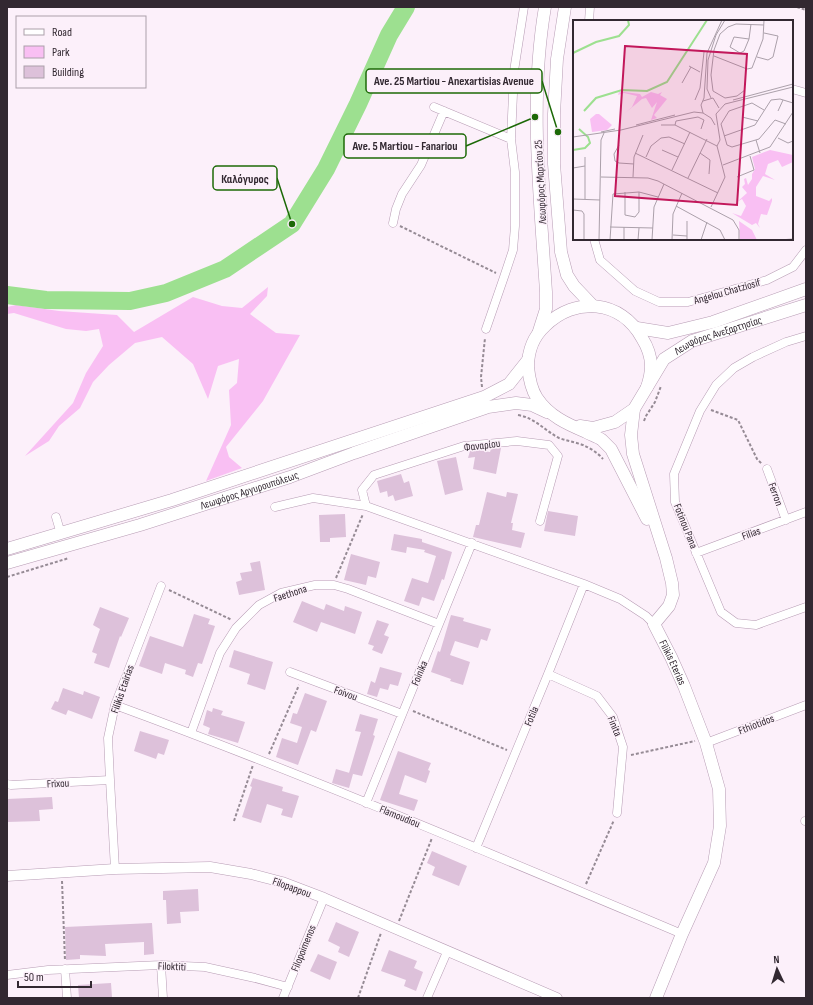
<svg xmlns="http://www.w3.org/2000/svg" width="813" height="1005" font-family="'Sofia Sans Condensed',sans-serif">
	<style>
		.green { fill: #f9bff3 }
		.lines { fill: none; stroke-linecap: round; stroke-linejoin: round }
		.river { stroke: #9de090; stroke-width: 18 }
		.building { fill: #ddc1da }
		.minor-casing { stroke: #b79cb4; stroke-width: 9 }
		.tertiary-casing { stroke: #b79cb4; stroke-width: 11 }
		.secondary-casing { stroke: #b79cb4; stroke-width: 13 }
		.path { stroke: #968b95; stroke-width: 2; stroke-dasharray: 3 2; stroke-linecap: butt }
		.minor { stroke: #fff; stroke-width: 8 }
		.tertiary { stroke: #fff; stroke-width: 10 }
		.secondary { stroke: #fff; stroke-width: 12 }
		.labels { text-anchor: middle; stroke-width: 3; stroke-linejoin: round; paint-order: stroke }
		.street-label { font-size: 11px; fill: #322831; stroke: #fcf0fa }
		.inset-river { fill: none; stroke: #9de090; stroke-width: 2 }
		.inset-road { fill: none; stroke: #aba0aa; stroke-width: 1 }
		.view { fill: #c2185b; fill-opacity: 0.15; stroke: #c2185b; stroke-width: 2 }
		.inset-edge { fill: none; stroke: #322831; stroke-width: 2 }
		.leader { fill: none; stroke: #1c6907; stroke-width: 1.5 }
		.callout-dot { fill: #1c6907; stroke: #fcf0fa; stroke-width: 1.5 }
		.callout { fill: #fcf0fa; stroke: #1c6907; stroke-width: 1.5 }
		.callout-label { font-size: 12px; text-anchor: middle; font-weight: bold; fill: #322831 }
	</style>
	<rect width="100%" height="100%" fill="#fcf0fa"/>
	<path class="green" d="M268 287 267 296 250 314 276 333 300 335 263 401 226 447 229 457 242 468 206 481 231 425 229 390 237 383 239 359 218 366 208 399 193 364 162 337 135 343 109 365 93 382 80 408 59 426 49 441 25 456 73 403 86 373 103 346 99 329 86 331 66 329 14 313 7 314V307L16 305 59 311 117 315 134 332 193 297 222 306 242 308Z"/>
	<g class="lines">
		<path class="river" d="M7 295 46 300 130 301 166 293 225 269 292 224 326 169 358 104 389 35 406 7"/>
	</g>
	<path class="building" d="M501 448 496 474 473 469 475 457 468 458 470 451 478 450 490 452 491 449Z
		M456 457 463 490 445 495 437 461Z
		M401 474 404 483 409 481 413 496 395 501 393 495 388 497 387 491 380 493 377 481Z
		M487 492 506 497 507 492 518 494 511 523H513L512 530 525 533 521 548 473 537 476 525H479Z
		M548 511 578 516 575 536 544 531Z
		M345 514 346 537 330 538V542H320L319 515Z
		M394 534 422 539V542L452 552 444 580 442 579 434 601 422 597 419 606 404 601 412 578 428 583 436 556 424 552 425 550 407 547 406 553 391 550Z
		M351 554 380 562 376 578 368 576 366 585 344 580Z
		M260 561 265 590 239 595 236 582 242 580 240 573 252 571 250 563Z
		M302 601 324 610 326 604 344 611 345 606 362 612 355 634 321 622 317 632 293 622Z
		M100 607 129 618 121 637 120 636 109 668 94 663 97 654 92 652 100 629 93 625Z
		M194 614 210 619 208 624 215 626 202 664 198 663 193 677 185 674 186 670 165 663 162 674 139 666 150 636 183 647Z
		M451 615 464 618 463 621 491 629 487 641 481 639 478 648 455 641 450 655 470 662 463 685 450 681 451 679 431 672 438 651 440 652Z
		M377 620 389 624 384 635 389 637 382 654 372 650 374 646 368 644Z
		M234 650 273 662 265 690 247 684 250 674 229 667Z
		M380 667 402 673 398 686 390 684 388 690 380 688 377 697 367 694 371 681 375 683Z
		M63 688 83 695 84 691 100 697 92 719 68 710 66 715 51 709 55 701 58 702Z
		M305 693 327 701 316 732 311 730 298 765 276 757 282 738 297 743 302 727 290 723 293 713 297 714Z
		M213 708 223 711 221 715 245 722 238 743 208 734 210 728 203 725 207 710 212 712Z
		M360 714 378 719 373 735 375 736 362 776 349 773 361 732 355 731Z
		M140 731 169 740 164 755 158 753 156 759 134 751Z
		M398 751 431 763 428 770 430 771 426 783 405 775 399 794 418 800 414 811 380 800Z
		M336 769 353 774 349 788 332 783Z
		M253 778 283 787 282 791 299 796 292 818 281 815 283 809 267 804 261 823 242 817 252 787 250 786Z
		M52 797 53 809 39 810 40 821 7 822V799Z
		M432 851 467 866 459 886 432 875 435 867 427 863Z
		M198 889 199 911 180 912 181 923 167 924 166 900H163V891Z
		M336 922 359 932 349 957 338 952 340 947 328 941Z
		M152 923 154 954 144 955V942L105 944 106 956 80 955V959L66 960 65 927Z
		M389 950 417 961 414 968 423 972 416 991 404 986 406 980 381 971Z
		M318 954 337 962 330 980 310 971Z
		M111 983 112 997 79 998 78 985Z"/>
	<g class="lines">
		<g class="minor-casing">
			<path id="minor" d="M589 21 590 7
				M792 89 806 93
				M434 107 511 139
				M393 223 396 209 402 194 421 165 444 111
				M594 239 600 260 635 291 659 302H688L767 280 793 267 806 250
				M486 329 504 277 513 250 515 226V172L511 139 514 71 524 7
				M806 336 786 342 753 357 734 368 716 385 700 411 674 474 675 502 721 612 736 623 756 625 806 607
				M767 469 786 520
				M366 506 362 490 374 475 464 446 517 441 549 445 558 456 540 521
				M275 507 313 498 366 506 584 584 620 599 646 616 654 624
				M56 517 61 534
				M696 553 806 512
				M290 672 402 714
				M548 674 597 696 613 717 623 747 617 813
				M115 705C306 775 494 855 682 934
				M191 733 220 653 236 628 259 605 281 593 315 585H334L348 589 439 624
				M706 743 806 705
				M7 784 11 785 110 780
				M366 803 472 543
				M805 821H806
				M476 848 548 674 584 584
				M115 869 110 780 108 738 115 705 161 586
				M161 965 163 998
				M65 969 67 998
				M7 975 48 970 161 965 205 967 255 978 288 987
				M283 998 324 898
				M427 998 447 952"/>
		</g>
		<g class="tertiary-casing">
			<path id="tertiary" d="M7 876 115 869 210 867 251 874 282 882 324 898 557 998"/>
		</g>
		<g class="secondary-casing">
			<g id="secondary">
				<path d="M565 7 557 59 554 114V164L561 252 567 275 574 286 593 306"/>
				<path d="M637 328 668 333 713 322 806 289"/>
				<path d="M539 331 546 309V292C540 197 529 101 545 7"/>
				<path id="s1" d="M634 409 631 435 633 454 666 558 672 583 673 595 669 606 654 624 671 657 684 686 706 743 719 789 720 826 714 863 682 934 656 998"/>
				<path id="s2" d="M580 426 593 428 615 422 634 409 664 359 692 341 806 305"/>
				<path d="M647 519 611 449C608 446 605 443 602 440 598 437 591 435 586 432 567 424 549 416 537 398 531 389 529 377 528 367 528 351 534 336 545 326 575 296 621 300 642 338 647 346 651 356 651 366 651 373 649 381 647 387"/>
				<path d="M7 549 172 500 484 397 509 384 528 360"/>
				<path id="s3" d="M7 563 140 525 290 477 354 453 488 407 516 403 532 405 547 412"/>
			</g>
		</g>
		<path class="path" d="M797 7 806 10
			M400 226 496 273
			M482 387 481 377 485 338
			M711 410 738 420 757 459 762 464
			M518 415C535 418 544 430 559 438 567 441 575 442 583 445 590 448 598 453 603 459
			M644 421 646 416 655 402 661 386
			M7 577 69 558
			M336 578 363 514
			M169 590 232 620
			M413 711 507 750
			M269 754 299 685
			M631 755 695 741
			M234 821 253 765
			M62 881 65 961
			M586 884 614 820
			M399 921 432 838
			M358 998 381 933"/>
		<use href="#minor" class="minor"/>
		<use href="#tertiary" class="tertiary"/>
		<use href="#secondary" class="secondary"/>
	</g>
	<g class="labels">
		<g class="street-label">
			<text transform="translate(540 182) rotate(-93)" y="4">Λεωφόρος Μαρτίου 25</text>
			<text transform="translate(727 291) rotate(-16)" y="4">Angelou Chatziosif</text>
			<text dy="4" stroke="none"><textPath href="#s2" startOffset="177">Λεωφόρος Ανεξαρτησίας</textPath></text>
			<text transform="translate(482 445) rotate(-7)" y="4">Φαναρίου</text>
			<text dy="4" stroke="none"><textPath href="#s3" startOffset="253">Λεωφόρος Αργυρουπόλεως</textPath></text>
			<text transform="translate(776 494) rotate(70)" y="4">Ferron</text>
			<text transform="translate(686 526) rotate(68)" y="4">Fotinou Pana</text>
			<text transform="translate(751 533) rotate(-20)" y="4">Filias</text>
			<text transform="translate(290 593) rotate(-18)" y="4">Faethona</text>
			<text dy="4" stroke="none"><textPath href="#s1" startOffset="270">Filikis Eterias</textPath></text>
			<text transform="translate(419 673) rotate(-67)" y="4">Foinika</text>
			<text transform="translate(122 689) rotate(-71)" y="4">Filikis Etairias</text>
			<text transform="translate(346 693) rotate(20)" y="4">Foivou</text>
			<text transform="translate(531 716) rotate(-67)" y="4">Fotila</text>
			<text transform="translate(756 724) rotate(-21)" y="4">Fthiotidos</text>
			<text transform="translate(615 726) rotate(67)" y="4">Finita</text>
			<text transform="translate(58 783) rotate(-3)" y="4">Frixou</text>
			<text transform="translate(400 816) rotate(22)" y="4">Flamoudiou</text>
			<text transform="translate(292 887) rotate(20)" y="4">Filopappou</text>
			<text transform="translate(303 948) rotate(-68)" y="4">Filopoimenos</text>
			<text transform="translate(172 966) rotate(2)" y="4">Filoktiti</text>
		</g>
	</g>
	<g transform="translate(573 20)">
		<rect width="220" height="220" fill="#fcf0fa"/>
		<path d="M46 72H51L67 74 69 77 78 72 85 74 89 72 87 75 94 79 81 95 84 98 78 100 84 82 79 88 73 78 69 79 51 94 59 87 64 76 51 73 45 75ZM23 94H26L39 105 34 110 19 112 17 99ZM197 130 220 135V142L209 147 205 140 195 144 192 154 202 160 190 156 183 167V176L196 181 199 178V181L194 195 188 194 185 204 187 208 183 203 179 205 159 193 168 196 173 186 169 179 164 182 174 173 169 167 172 164 171 159 173 158 175 165 179 159V154L182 149 179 137ZM166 201 179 210 184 220H167Z" fill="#f9bff3"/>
		<path class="inset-river" d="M0 33 23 22 46 16 56 5 55 0M11 91 23 78 49 70 74 71 94 62 134 0M0 130 12 128 17 123 15 117 6 109"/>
		<path class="inset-road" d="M176 19 161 17 157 27 167 33 171 31 176 19 178 4M141 36 174 49 179 48 190 19 191 0M184 37 195 40 200 37 205 16 191 13M116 46 127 52M109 63 118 47M172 70 164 76 152 78 140 71 138 55 141 30 147 14 155 7 163 4 191 5M138 78 134 69 135 40 143 15 152 0M122 80 127 68 131 32M160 80 220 64M130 81 140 78 146 88M191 90 179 83 156 91 148 104 154 125 159 127 186 119 202 100 213 104M205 91 210 80M169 97 185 101M63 105 102 95M88 105H102L144 126M102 105 103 101 125 97 131 100 128 109M142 105 138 98 130 93 128 85 131 78 134 33 149 0M28 112 42 109M151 116 182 105 198 80 207 79 220 83M0 117 48 110 121 92 130 93M205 118 215 123 220 121M183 120 187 133M46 125 41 134 42 141 46 143 61 144M89 130 105 137M62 133 145 173M127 133 137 140 136 154M73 137 78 126 88 118 96 117 112 124M150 145 197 127 220 92M0 148 12 146M99 150 117 112M28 157 75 158 85 161 160 200 166 210V220M60 157 61 137 70 115M164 157 181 150 177 136M115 158 134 119M52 172V195L62 197 66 192V172M0 179 27 180M12 179V137M103 186 147 210 152 220M138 187 152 157 144 126 147 120 143 94 152 84 220 67M0 190 9 191 11 194V220M114 201V220M37 207 80 208M100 215 114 216M26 220 28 120 31 113M37 220 40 174 66 172 85 177M51 220V207M65 220 66 208M79 220 81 187 91 164M99 220 100 194 109 173M128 220 134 202M206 220 220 219"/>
		<path class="view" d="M52 26 174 34 164 185 42 176Z"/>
		<rect width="220" height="220" class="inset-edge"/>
	</g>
	<path class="leader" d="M558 132L542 81M535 117L466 146M292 224L277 178"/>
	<g class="callout-dot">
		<circle cx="558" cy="132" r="4"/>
		<circle cx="535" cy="117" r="4"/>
		<circle cx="292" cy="224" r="4"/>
	</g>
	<g class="callout">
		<rect x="366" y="69" width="176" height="24" rx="4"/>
		<rect x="344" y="134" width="122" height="24" rx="4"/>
		<rect x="213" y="166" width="64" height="24" rx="4"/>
	</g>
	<g class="callout-label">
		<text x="454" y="85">Ave. 25 Martiou - Anexartisias Avenue</text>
		<text x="405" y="150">Ave. 5 Martiou - Fanariou</text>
		<text x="245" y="183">Καλόγυρος</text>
	</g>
	<rect width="813" height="1005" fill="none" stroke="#322831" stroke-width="16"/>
	<rect x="16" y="16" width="130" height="72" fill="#fcf0fa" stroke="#aba0aa"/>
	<rect x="24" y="29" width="20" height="6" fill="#ffffff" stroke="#aba0aa"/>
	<text x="52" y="36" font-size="12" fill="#322831">Road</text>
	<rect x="24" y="46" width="20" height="12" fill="#f9bff3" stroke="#aba0aa"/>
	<text x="52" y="56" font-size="12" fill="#322831">Park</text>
	<rect x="24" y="66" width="20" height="12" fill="#ddc1da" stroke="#aba0aa"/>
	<text x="52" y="76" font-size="12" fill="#322831">Building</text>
	<g transform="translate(777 969) rotate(356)" stroke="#fcf0fa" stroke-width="3" paint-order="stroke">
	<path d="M0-3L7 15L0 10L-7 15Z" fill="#322831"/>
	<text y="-6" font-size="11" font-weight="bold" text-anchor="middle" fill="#322831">N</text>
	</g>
	<path d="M18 981v6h73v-6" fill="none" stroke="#322831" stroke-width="2"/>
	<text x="24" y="981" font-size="12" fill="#322831" stroke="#fcf0fa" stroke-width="3" paint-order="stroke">50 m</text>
</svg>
